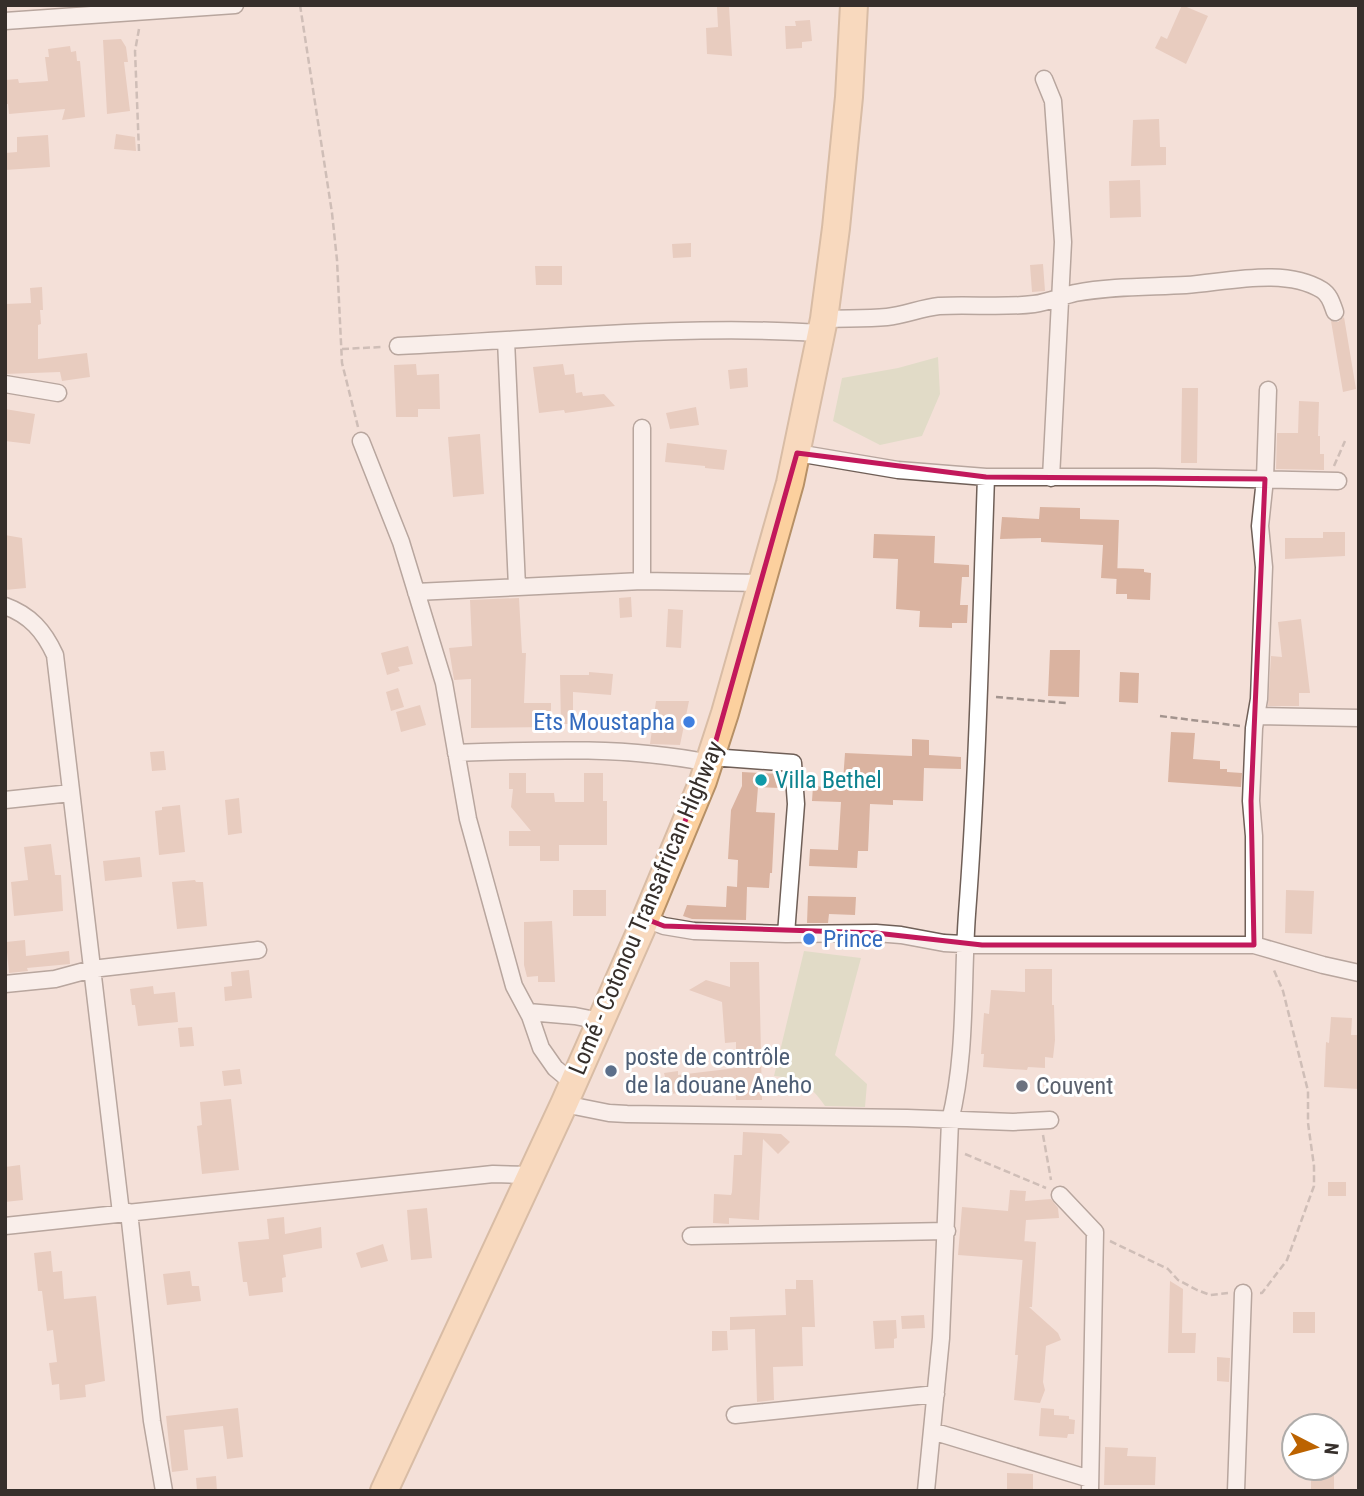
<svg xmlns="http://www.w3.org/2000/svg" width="1364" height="1496" font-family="'Roboto Condensed',sans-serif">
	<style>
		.green { fill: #cad6b2 }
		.building { fill: #dab3a0 }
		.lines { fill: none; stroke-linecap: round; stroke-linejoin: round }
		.minor-casing { stroke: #6f5f57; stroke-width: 19 }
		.trunk-casing { stroke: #b69066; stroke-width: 30 }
		.path { stroke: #a3948e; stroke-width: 2.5; stroke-dasharray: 7 3.5; stroke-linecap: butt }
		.minor { stroke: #fff; stroke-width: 16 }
		.trunk { stroke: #fcd09e; stroke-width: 26 }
		.marked { fill: none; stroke: #c2185b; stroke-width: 5; stroke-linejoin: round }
		.shop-dot { fill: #3f7fe0; stroke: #fff; stroke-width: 2.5 }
		.culture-dot { fill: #0f9aa8; stroke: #fff; stroke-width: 2.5 }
		.service-dot { fill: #5c6f8a; stroke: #fff; stroke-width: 2.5 }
		.worship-dot { fill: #6b7280; stroke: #fff; stroke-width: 2.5 }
		.labels { text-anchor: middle; stroke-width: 6; stroke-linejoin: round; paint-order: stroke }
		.shop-label { font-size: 24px; fill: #366cbe; stroke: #fff; text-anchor: end }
		.culture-label { font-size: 24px; fill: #0d838f; stroke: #fff; text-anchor: start }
		.street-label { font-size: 24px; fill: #362f2b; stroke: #fff }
		.service-label { font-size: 24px; fill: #4e5e75; stroke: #fff; text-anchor: start }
		.worship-label { font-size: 24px; fill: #5b616d; stroke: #fff; text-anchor: start }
	</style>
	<rect width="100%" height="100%" fill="#f4e0d8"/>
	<path class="green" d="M938 357 940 394 922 436 880 445 833 421 842 378 898 368Z
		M804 951 861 958 835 1055 867 1084 865 1107 825 1106C810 1084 800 1079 774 1076Z"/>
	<path class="building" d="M1182 5 1208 16 1186 64 1155 48 1161 36 1167 39Z
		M729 6 732 56 707 54 706 28 718 27 717 7Z
		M810 20 812 41 802 42V48L786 49 785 26H796L795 21Z
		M121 39 126 47 128 62H124L130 111 107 114 103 40Z
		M70 46 71 52 76 51 77 61H80L85 117 62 120 65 109 9 114 8 104H5V80L18 79 19 83 48 81 45 57H49L48 49Z
		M1159 119 1160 147H1166V165L1131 166 1133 120Z
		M116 134 135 137 136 151 114 149Z
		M48 135 50 167 5 170V153L17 152V137Z
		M1140 180 1141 217 1110 218 1109 181Z
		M691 243V257L673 258 672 244Z
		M1043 264 1045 291 1032 292 1030 265Z
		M535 266H562V285H536Z
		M42 287 43 310H40L41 324 38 325V359L87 353 90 377 62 381 60 372 5 374V304L31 303 30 288Z
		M1344 317 1356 389 1343 392 1331 321 1338 322Z
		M416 364 417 375 439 374 440 409H418V417H396L394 365Z
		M563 364 565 375 574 374 576 393 582 392 583 396 604 394 615 406 565 413 564 410 539 413 533 367Z
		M747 368 748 387 730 389 728 370Z
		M1182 388H1198L1197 463H1181Z
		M1299 401 1319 402 1318 436H1320V454H1324V470L1276 469 1277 433H1298Z
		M696 407 699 425 670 429 666 413Z
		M5 409 35 414 30 444 5 441Z
		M480 434 484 494 453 497 448 437Z
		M667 443 727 450 724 470 705 468V466L665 462Z
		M1040 507 1080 508V519L1119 520 1117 579 1101 578 1103 545 1041 542V538L1000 539 1002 517 1039 519Z
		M1323 532H1345V556L1285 559V538H1323Z
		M874 534 935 536 934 563 969 565V577H962L960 605H968L967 623H952V628L919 627 920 611 896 609 898 559 873 558Z
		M5 535 22 538 26 588 5 590Z
		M1117 568 1144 569V572L1151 573 1150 600 1127 599V594H1116Z
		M631 597 632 617 620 618 619 598Z
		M519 598 522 653H526L524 703H551V727L471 728V679L454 680 449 648 472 646 470 600Z
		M668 609 683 610 681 648 666 647Z
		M1301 619 1310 693H1299V706H1268L1271 656 1282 657 1278 622Z
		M408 646 413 664 398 667 400 671 387 675 381 653Z
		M1050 650H1080L1079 697 1048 696Z
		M589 672 613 674 611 695 573 692V724H561L560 675H589Z
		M1120 672 1139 673 1138 703 1119 702Z
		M398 688 404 707 391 711 386 692Z
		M656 701H689L680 745 650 744Z
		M420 705 426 725 401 732 396 712Z
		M1171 732 1195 733 1193 759 1220 761V769H1227V772L1242 773 1241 787 1168 782Z
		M912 739 929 740V755L961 757V769L924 768 923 801 893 800V805L870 804 868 851H858L857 868 809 866 810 849 838 850 841 802 812 801 813 786 839 788 840 781H843L845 753 912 756Z
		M164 751 166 770 152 771 150 752Z
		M742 772 780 774 779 788 758 787 756 812 775 813 772 873H770L769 888 747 887 746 920 692 919 683 916 687 905 726 907 727 886 737 887 738 860 728 859 731 810 742 786Z
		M509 773H526V793H554L555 802H584V773H603V801H607V845H559V861H540V846H509V831H531L511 807 513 789H509Z
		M239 798 242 833 228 835 225 800Z
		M180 805 185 852 159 855 155 811 162 810V807Z
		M51 844 55 875H61L63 911 14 916 11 882 28 880 24 847Z
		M140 857 142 877 105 881 103 861Z
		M195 880 196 882H203L207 926 177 929 172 882Z
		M573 890H606V916H573Z
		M1286 890 1314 891 1312 934 1285 933Z
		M808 896 856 897 855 915 829 914 828 923H807Z
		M552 921 555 982H538V976L527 977 524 965V922Z
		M25 940 26 956 69 951 70 964 27 968 28 971 9 973 6 942Z
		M730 962H759L762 1100H736V1086L654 1096 652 1078 665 1077 664 1073 678 1071V1075L736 1068V1042L725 1043 722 1002 689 990 706 980 730 987Z
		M1025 969H1052V1005H1054L1055 1040 1053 1058 1045 1057V1068L1028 1067 1027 1070 983 1067 984 1054H981L984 1013 989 1014 991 990 1025 992Z
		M249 970 252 998 225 1001 224 987 232 986 231 972Z
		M153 986 154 994 175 992 178 1022 138 1026 135 1005H132L130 989Z
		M1331 1017 1352 1018 1351 1035H1359V1089L1324 1087 1326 1042 1329 1043Z
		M192 1027 194 1046 180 1047 178 1028Z
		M240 1069 242 1084 224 1086 222 1071Z
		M231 1099 239 1170 202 1174 197 1126 202 1125 200 1102Z
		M743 1132 781 1134 790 1142 778 1154 763 1139 759 1220 729 1218V1224L713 1223 714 1194 731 1195 732 1192 734 1155H742Z
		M20 1165 23 1200 5 1202V1167Z
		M1328 1182H1346V1196H1328Z
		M1010 1190 1026 1191 1025 1201 1051 1199 1058 1208 1059 1218 1026 1220 1023 1260 958 1255 962 1207 1008 1211Z
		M427 1208 432 1258 411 1260 407 1210Z
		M284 1217 285 1234 321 1227 322 1248 283 1255 286 1277 282 1278 283 1292 249 1296 247 1282H243L238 1242 269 1239 267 1219Z
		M1024 1241 1036 1242 1032 1307H1029L1058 1333 1061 1340 1046 1346 1043 1382 1045 1390 1040 1403 1014 1400 1018 1355H1015Z
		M383 1244 388 1261 361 1268 356 1253Z
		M51 1251 53 1272 62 1271 64 1299 96 1296 105 1381 85 1385 86 1397 60 1400 59 1384 52 1385 49 1363 57 1362 53 1330 47 1331 42 1291H38L34 1253Z
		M190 1271 192 1286H199L201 1301 167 1305 163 1274Z
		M796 1280H813L815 1327H802L803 1366 773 1367 774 1400 757 1402 755 1329 730 1330V1317L786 1315 785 1289H796Z
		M1170 1281 1183 1289 1182 1333H1196L1195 1353H1168Z
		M1293 1312H1315V1333H1293Z
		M924 1315 925 1328 902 1329 901 1316Z
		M896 1320 897 1338 894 1339V1348L875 1349 873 1321Z
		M712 1331H727L728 1350 712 1351Z
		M1217 1357 1230 1358 1229 1382 1217 1381Z
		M238 1408 243 1457 227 1459 223 1426 184 1430 188 1470 172 1472 166 1416Z
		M1041 1408 1054 1409V1415L1069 1416V1419L1075 1420 1074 1434H1068L1067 1438 1039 1436Z
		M1105 1447 1128 1448 1127 1456 1156 1457 1155 1485H1104Z
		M1311 1468H1334V1490L1311 1489Z
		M1007 1473 1033 1474V1491H1007Z
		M216 1476 217 1491H197L196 1478Z"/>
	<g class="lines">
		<g class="minor-casing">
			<path id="minor" d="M5 21 235 5
				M1044 79 1053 101 1063 242 1051 478
				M824 319C845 318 866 319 887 317 905 315 921 308 939 306 971 304 1003 308 1034 304 1049 302 1062 296 1075 293 1112 286 1149 287 1186 285 1227 282 1285 267 1322 290 1330 295 1332 304 1335 312
				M506 340 517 587
				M398 346C539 340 680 324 821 333
				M5 384 58 393
				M642 428V581
				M361 441 401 542 444 683 468 819 514 986 530 1016 541 1048 555 1068 573 1083
				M797 453 898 470 986 477H1155L1338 481
				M416 592 642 581 763 583
				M5 606C30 615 44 631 55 655L121 1213
				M1256 716 1359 718
				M456 753C540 750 626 746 709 763
				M711 757 793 763 796 804 786 934
				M5 800 71 793
				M646 919 664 926 694 931 786 934 876 933 901 935 944 943 982 945H1254L1323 965 1359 973
				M1254 945V836L1251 801 1254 728 1259 699 1264 567 1260 526 1265 479 1268 390
				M5 984 55 979 92 969 258 950
				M528 1012 575 1016 600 1021
				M564 1104 609 1113 627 1114 907 1118 1013 1122 1050 1120
				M1060 1195 1095 1232 1090 1491
				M129 1212 152 1421 164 1491
				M5 1226 493 1174 531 1175
				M691 1236 947 1231
				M735 1415 936 1394
				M932 1431 1090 1479
				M926 1491 941 1338 950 1121C967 1053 962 983 967 914 978 769 981 623 986 477
				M1236 1491 1243 1293"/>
		</g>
		<g class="trunk-casing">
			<path id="trunk" d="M384 1491 564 1104 641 930 703 781 725 713 790 483 824 319 836 228 849 97 854 5"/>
		</g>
		<path class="path" d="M300 5 332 213 337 260 342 363 358 427
			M139 29 135 51 139 151
			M342 349 381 347
			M1334 466 1345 441
			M996 697 1066 703
			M1160 716 1240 726
			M1043 1135 1051 1180
			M965 1154 1046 1188
			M1110 1241 1168 1269 1178 1280 1197 1290 1210 1295 1228 1293
			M1260 1293H1262L1287 1260 1314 1186V1166L1308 1123V1091L1283 991 1273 968"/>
		<use href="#minor" class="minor"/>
		<use href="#trunk" class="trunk"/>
	</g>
	<path d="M0 0H1364V1496H0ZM797 453 986 477 1265 479 1251 801 1254 945H982L876 933 664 926 646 919 713 751Z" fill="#f4e0d8" fill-opacity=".55" fill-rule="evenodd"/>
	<path class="marked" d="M797 453 986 477 1265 479 1251 801 1254 945H982L876 933 664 926 646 919 713 751Z"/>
	<g class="shop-dot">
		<circle cx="689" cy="722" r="7"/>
		<circle cx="809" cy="939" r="7"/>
	</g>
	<circle class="culture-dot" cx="761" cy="780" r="7"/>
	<circle class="service-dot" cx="611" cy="1071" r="7"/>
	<circle class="worship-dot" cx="1022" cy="1086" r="7"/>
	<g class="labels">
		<g class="shop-label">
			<text x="675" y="730">Ets Moustapha</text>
			<text x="823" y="947" text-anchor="start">Prince</text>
		</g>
		<g class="culture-label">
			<text x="775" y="788">Villa Bethel</text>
		</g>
		<g class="street-label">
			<text transform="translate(646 908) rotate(-67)" y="8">Lomé - Cotonou Transafrican Highway</text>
		</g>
		<g class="service-label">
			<text x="625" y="1065">poste de contrôle<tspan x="625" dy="28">de la douane Aneho</tspan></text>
		</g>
		<g class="worship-label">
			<text x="1036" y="1094">Couvent</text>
		</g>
	</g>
	<rect width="1364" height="1496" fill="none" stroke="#362f2b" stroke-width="14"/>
	<g transform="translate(1315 1447) rotate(96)"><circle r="33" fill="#ffffff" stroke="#afacaa" stroke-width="2"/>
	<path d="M0-5L12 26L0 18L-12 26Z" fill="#bc6300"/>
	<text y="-10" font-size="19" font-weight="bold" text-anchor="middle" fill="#362f2b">N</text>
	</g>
</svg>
